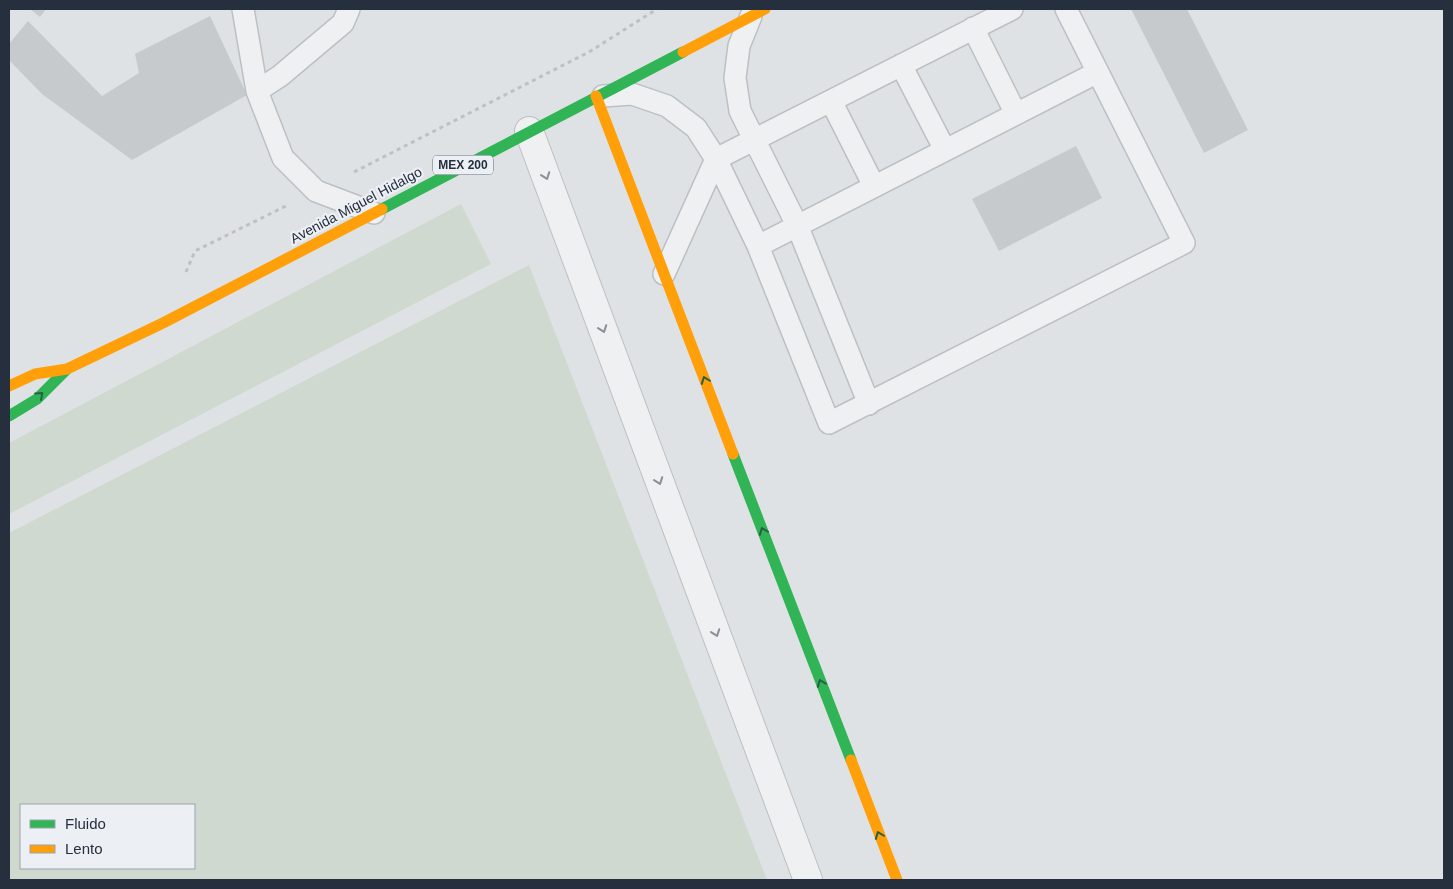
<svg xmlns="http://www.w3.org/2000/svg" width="1453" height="889" font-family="Arial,sans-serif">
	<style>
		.green { fill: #d0d9cf; fill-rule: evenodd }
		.building { fill: #c7cacd }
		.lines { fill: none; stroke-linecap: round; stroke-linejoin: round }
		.lane-casing { stroke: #bdc0c3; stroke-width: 24 }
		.street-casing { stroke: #bdc0c3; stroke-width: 30 }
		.path { stroke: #bec0c4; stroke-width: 3; stroke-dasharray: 4 4; stroke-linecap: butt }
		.lane { stroke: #eef0f1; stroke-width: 21 }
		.street { stroke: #eef0f1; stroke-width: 28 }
		.fast { stroke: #30b455; stroke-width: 11 }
		.slow { stroke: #ff9f0a; stroke-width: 11 }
		.oneway { stroke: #8a9098 }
		.oneway2 { stroke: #2a5e46 }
		.labels { text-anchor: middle; stroke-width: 4.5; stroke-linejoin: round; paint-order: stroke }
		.shield { fill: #ecf0f5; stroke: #616975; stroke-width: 1 }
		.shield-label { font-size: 12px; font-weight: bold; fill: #262f3e }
		.street-label { font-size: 14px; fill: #262f3e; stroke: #ecf0f5 }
	</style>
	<rect width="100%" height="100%" fill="#dfe2e5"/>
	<path class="green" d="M461 204 491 264 9 514V443Z
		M529 265 767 880H9V533ZM21 805H194V868H21Z"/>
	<path class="building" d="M30 9H46L40 17Z
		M1131 9H1187L1248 130 1204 153Z
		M210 16 247 95 132 160 42 94 9 60V44L28 21 102 96 139 73 135 54Z
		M1076 146 1102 198 999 251 972 199Z"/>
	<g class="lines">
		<g class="lane-casing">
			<path id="lane" d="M243 9 257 91
				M349 9 343 23 280 76 257 91 283 158 316 191 374 213
				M751 16 739 46 735 78 740 111 797 225 869 404
				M973 28 1016 114
				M901 65 945 150
				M603 96 632 94 667 106 696 128 716 159 758 246 829 423 1184 243 1066 9
				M831 101 874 186
				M758 246 1098 72
				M664 274 716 159 1012 9"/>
		</g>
		<g class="street-casing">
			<path id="street" d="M529 131 808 880"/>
		</g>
		<path class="path" d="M354 172 589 52 657 9
			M186 272 195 251 288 205"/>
		<use href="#lane" class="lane"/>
		<use href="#street" class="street"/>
		<path class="fast" d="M382 209 683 52
			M9 416 37 399 67 369
			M733 454 851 760"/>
		<path class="slow" d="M683 52 765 9
			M596 96 733 454
			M9 386 35 374 67 369 163 323 382 209
			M851 760 897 880"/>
	</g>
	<defs><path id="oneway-chevron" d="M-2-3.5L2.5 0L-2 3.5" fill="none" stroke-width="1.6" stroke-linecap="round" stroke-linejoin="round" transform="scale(1.25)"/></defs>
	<g class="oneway">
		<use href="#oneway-chevron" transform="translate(546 176) rotate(70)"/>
		<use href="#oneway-chevron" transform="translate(603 329) rotate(70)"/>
		<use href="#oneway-chevron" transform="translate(659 481) rotate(70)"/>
		<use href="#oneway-chevron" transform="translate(716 633) rotate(70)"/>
	</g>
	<g class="oneway2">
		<use href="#oneway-chevron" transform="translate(705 380) rotate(-111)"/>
		<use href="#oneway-chevron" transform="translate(40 395) rotate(-42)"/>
		<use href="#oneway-chevron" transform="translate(763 531) rotate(-111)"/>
		<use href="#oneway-chevron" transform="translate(821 683) rotate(-111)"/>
		<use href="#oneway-chevron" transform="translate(879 835) rotate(-111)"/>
	</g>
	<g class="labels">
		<rect class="shield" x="433" y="155.5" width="60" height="19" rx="4"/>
		<g class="shield-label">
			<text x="463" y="169">MEX 200</text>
		</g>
		<g class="street-label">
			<text transform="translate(356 205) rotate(-28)" y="5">Avenida Miguel Hidalgo</text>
		</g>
	</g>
	<rect width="1453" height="889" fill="none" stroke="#262f3e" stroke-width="20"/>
	<rect x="20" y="804" width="175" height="65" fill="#ecf0f5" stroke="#9da3ac"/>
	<rect x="30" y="820" width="25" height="8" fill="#30b455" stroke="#9da3ac"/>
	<text x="65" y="829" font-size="15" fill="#262f3e">Fluido</text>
	<rect x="30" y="845" width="25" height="8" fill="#ff9f0a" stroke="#9da3ac"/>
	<text x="65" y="854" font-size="15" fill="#262f3e">Lento</text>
</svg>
